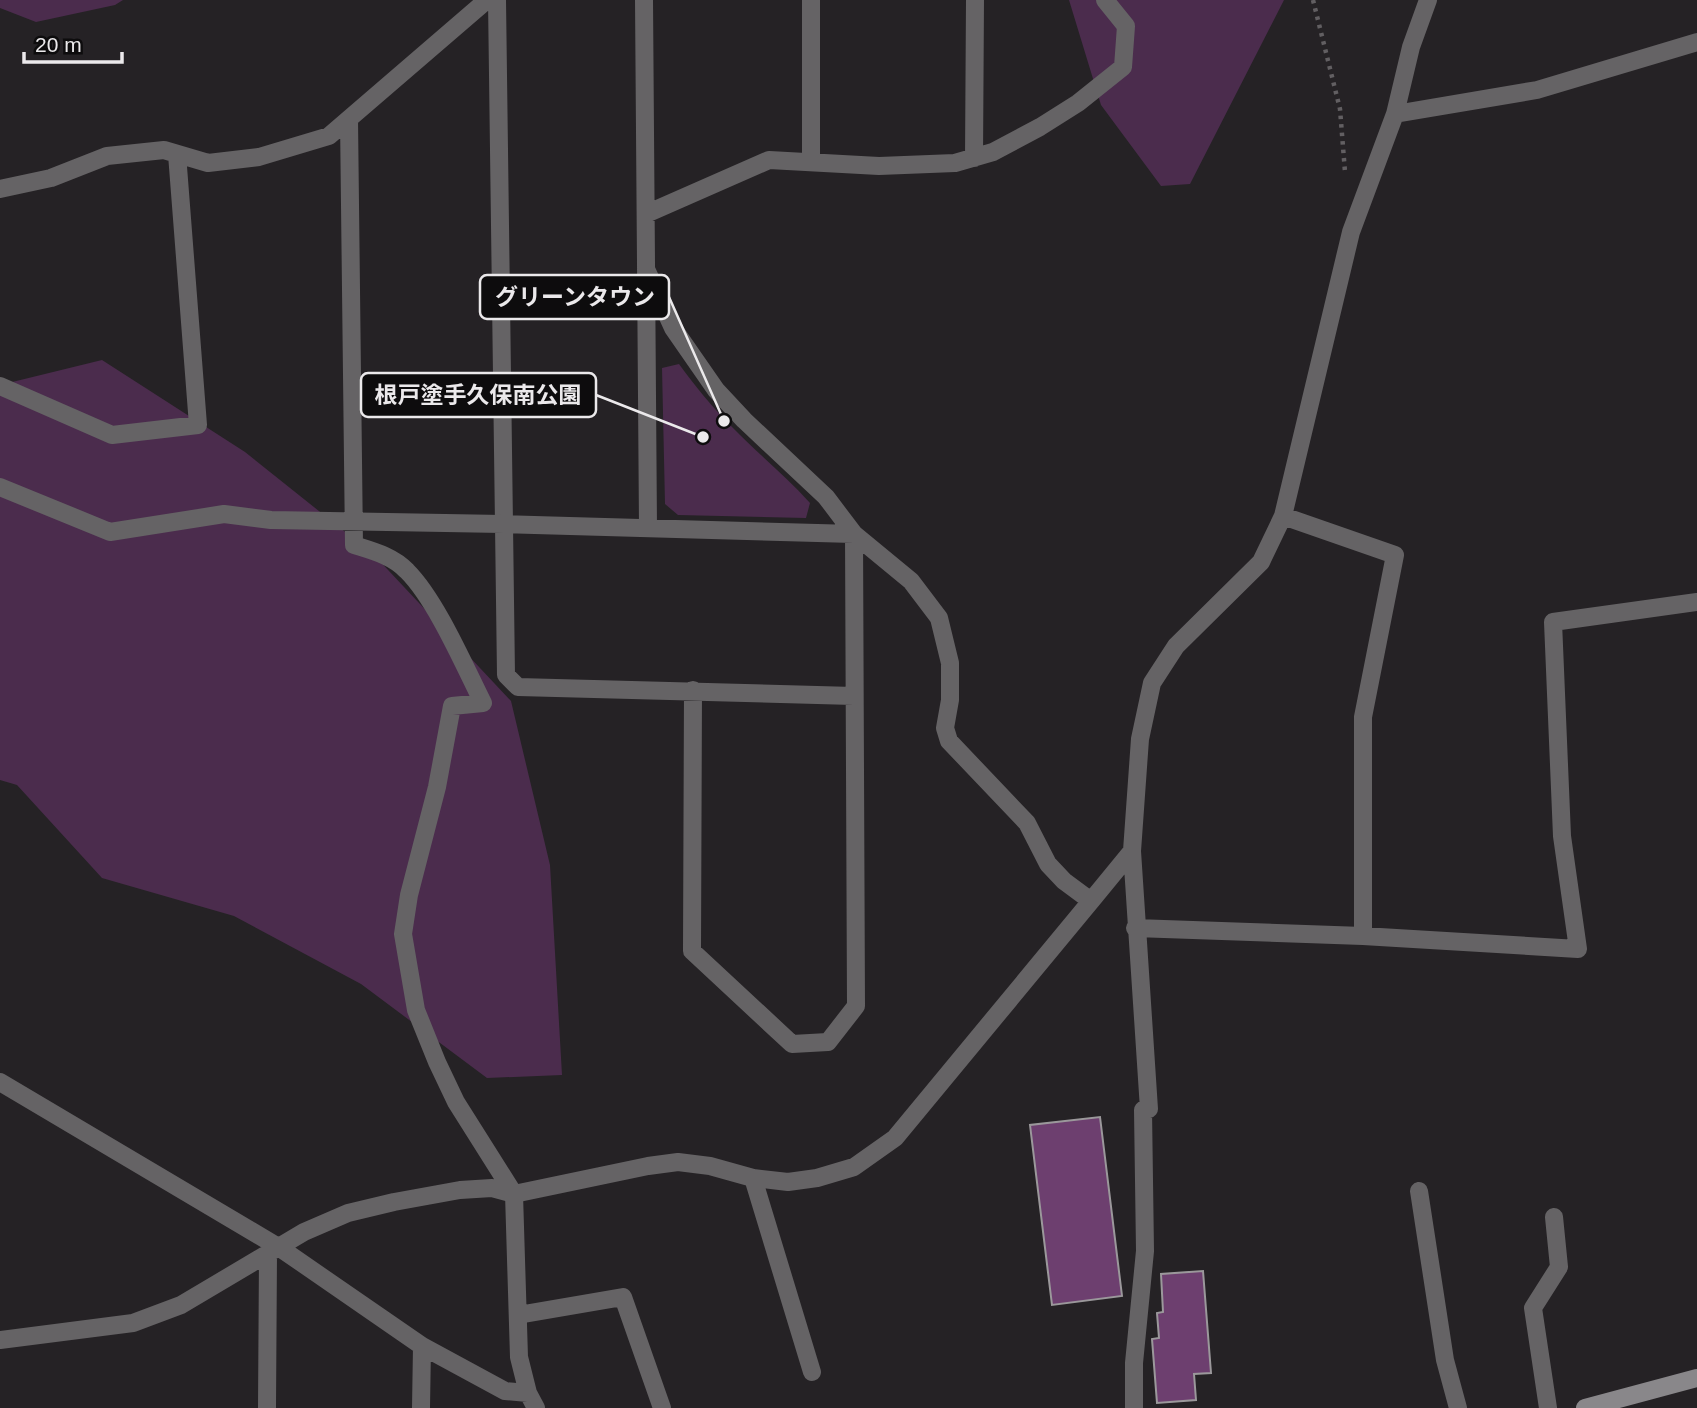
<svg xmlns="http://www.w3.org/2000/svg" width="1697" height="1408" font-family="Helvetica,'Noto Sans JP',sans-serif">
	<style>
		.green { fill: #4b2c4d }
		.building { fill: #6d3f6f; stroke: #9b989b; stroke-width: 2 }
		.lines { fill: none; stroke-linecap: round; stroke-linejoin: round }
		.path { stroke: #625f62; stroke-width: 4.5; stroke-dasharray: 3.5 5; stroke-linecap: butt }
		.street { stroke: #656365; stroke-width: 18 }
		.secondary { stroke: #89878a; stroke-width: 18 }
		.leader { fill: none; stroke: #ebe9eb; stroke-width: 2.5 }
		.callout-dot { fill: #ebe9eb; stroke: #0d0c0d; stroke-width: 2.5 }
		.callout { fill: #0d0c0d; stroke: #ebe9eb; stroke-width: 2.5 }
		.callout-label { font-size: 23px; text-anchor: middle; font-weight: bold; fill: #ebe9eb }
	</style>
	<rect width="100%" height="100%" fill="#252225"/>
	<path class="green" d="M0 0H123L115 5 36 22 0 8Z
		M1069 0H1284L1190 184 1161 186 1101 105Z
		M102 360 245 452 374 555 511 701 550 865 562 1075 487 1078 361 984 234 916 102 878 17 785 0 780V385Z
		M679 364C695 386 712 407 732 427 757 453 786 476 810 503L806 518 678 515 665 504 662 368Z"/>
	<path class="building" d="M1100 1117 1122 1296 1052 1305 1030 1125Z
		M1203 1271 1211 1373 1194 1374 1196 1400 1157 1403 1152 1339 1159 1338 1157 1313 1163 1312 1161 1274Z"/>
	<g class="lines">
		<path class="path" d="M1313 0 1340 109 1345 172"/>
		<path class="street" d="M497 0 506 675 518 687 854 696
			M644 0 648 528
			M811 0V162
			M1395 114 1537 90 1697 42
			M349 119 354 545C373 551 393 556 407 571 436 600 464 665 483 703L452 706 437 787 409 895 403 934 416 1010 437 1062 456 1102 514 1194 519 1357 528 1393 536 1408
			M974 158 975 0
			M0 189 51 178 107 156 164 150 208 163 259 157 329 136 487 0
			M646 214 769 160 879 166 955 163 993 152 1040 127 1078 103 1123 67 1126 26 1105 0
			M0 386 112 435 198 425 177 154
			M0 487 110 532 224 514 271 520 503 524 854 534
			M1283 516 1395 555 1363 717V936
			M693 690 692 951 792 1044 828 1042 856 1006 854 534
			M1091 901 1132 851
			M1135 928 1363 936 1578 949 1562 836 1553 622 1697 602
			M0 1082 280 1248 422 1346 505 1391 528 1393
			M753 1178 812 1372
			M1419 1191 1445 1360 1458 1408
			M518 1315 623 1297 662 1408
			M0 1340 133 1323 181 1305 304 1232 348 1213 394 1202 460 1190 492 1188 514 1194 648 1166 678 1162 710 1166 753 1178 788 1182 817 1178 854 1167 895 1138 1091 901 1064 881 1048 864 1027 823 949 741 945 728 950 700V663L939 618 911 581 854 534 826 497 744 420 716 390 673 328 646 269
			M267 1408 268 1254
			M421 1408 422 1346
			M1134 1408V1363L1145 1251 1143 1110 1149 1109 1132 851 1140 739 1152 683 1176 646 1261 562 1283 516 1351 232 1395 114 1411 47 1428 0
			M1548 1408 1533 1308 1559 1267 1554 1217"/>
		<path class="secondary" d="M1585 1408 1697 1378"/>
	</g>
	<path class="leader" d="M724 421L669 297M703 437L596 395"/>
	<g class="callout-dot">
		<circle cx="724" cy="421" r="7"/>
		<circle cx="703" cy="437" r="7"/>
	</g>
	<g class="callout">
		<rect x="480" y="275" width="189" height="44" rx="7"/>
		<rect x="361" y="373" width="235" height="44" rx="7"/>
	</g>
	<g class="callout-label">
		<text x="575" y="305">グリーンタウン</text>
		<text x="478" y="403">根戸塗手久保南公園</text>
	</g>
	<path d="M24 52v10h98v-10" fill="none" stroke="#ebe9eb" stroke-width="3.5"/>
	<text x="35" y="52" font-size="21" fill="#ebe9eb" stroke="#0d0c0d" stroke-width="5" paint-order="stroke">20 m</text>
</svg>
